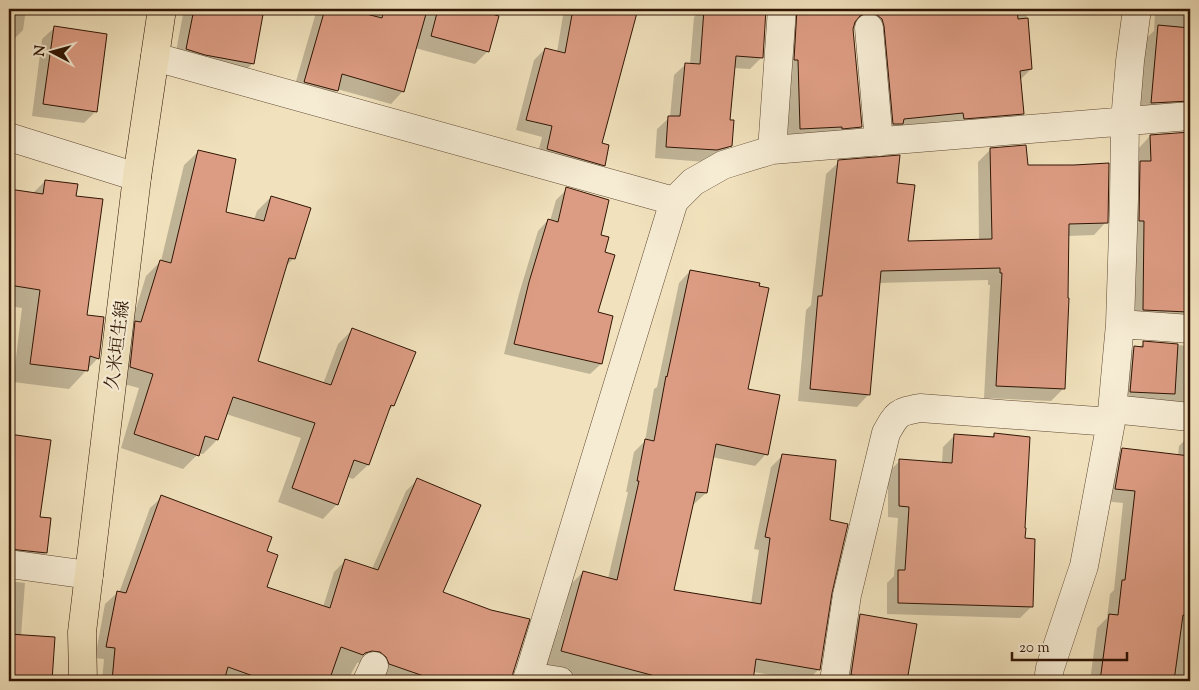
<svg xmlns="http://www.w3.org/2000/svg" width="1199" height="690" font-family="'Sorts Mill Goudy','Noto Serif JP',serif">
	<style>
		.shadow { fill: #0003 }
		.building { fill: #dc9c83; stroke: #301504 }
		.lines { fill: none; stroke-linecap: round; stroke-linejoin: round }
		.minor-casing { stroke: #604832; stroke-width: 29 }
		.major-casing { stroke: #301504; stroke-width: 29 }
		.minor { stroke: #f6ecd4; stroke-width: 28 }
		.major { stroke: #f1e2bd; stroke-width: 28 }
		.labels { text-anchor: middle; stroke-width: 4.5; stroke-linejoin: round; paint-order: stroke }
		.street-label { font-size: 18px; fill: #301504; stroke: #f6ecd4 }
	</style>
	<rect width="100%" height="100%" fill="#f1e2bd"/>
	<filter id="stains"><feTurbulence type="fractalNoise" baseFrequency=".004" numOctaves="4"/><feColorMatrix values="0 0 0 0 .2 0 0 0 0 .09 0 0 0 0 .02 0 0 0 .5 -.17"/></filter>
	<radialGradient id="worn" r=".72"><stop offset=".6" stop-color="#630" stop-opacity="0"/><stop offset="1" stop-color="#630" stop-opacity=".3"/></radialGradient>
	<path class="shadow" d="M9 9H26L23 30 11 42H9Z
		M184 9H263L253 63 240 76 174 62Z
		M317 9H468L497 16 488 51 475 64 415 48 403 91 391 104 337 89 336 91 324 103 292 95Z
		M564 9H637L600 144 603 165 593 176 536 160 542 137 516 130 534 60 545 49 557 52Z
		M702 9 765 10 762 57 750 69 734 68 729 121 731 145 719 157 705 162 655 158 657 129 670 117 674 75 686 64H690L694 17Z
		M787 9H1026L1031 69 1019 81 1022 113 1009 127 889 136 863 27 854 25 853 26 852 29 861 127 848 140 788 142 785 73Z
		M1159 9H1190V114L1136 119 1142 42 1154 31 1155 13Z
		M54 28 96 111 84 123 32 116 42 39Z
		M1190 133V333L1131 322 1128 175 1138 165V149L1150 136Z
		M991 149 1027 166 1106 222 1094 235 1068 236 1064 388 1051 401 984 398 990 285H988V280L879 283 869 394 857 407 798 401 806 310 811 305 826 174 839 162 896 184 907 243 979 241 978 162Z
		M199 151 224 213 254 220 257 211 271 197 293 259 285 267 256 362 323 384 338 344 353 329 393 406 387 412 368 465 353 479 347 477 337 504 323 519 278 502 301 438 226 414 217 440 203 454 198 453 197 455 183 469 121 448 139 388 116 382 130 328 146 276 161 261 184 165Z
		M45 181 75 197 85 316 98 358 69 389 13 382 22 308 9 306V191L32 194Z
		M567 189 599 236 604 252 597 313 601 364 590 374 504 354 519 294 538 231 548 220 550 221 556 200Z
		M690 271 746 390 766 454 755 466 712 457 706 493 694 504H692L673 591 751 604 759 550 754 549 771 467 783 455 828 521 830 592 819 669 807 681 753 672 752 681H559L538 675 549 640 559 629 571 584 583 572 608 579 628 492H626L634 452 645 441 654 389 657 387 679 283Z
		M1144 343 1190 346V421L1118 404 1122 360 1134 348H1138Z
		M994 434 1024 539 1032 606 1020 618 887 614V583L894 576 898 518 888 517V472L900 461 942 463 943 447 954 436 991 438Z
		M9 435 49 441 39 518 45 553 30 569 9 566Z
		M1190 435V681H1090L1097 628 1107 618 1110 594 1114 590 1123 503 1103 501 1110 462 1122 449 1178 456 1179 446Z
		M417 480 442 593 511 673V681H378L369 663 361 662 357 663 351 674 350 681H102L104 659 95 658 105 604 117 593H119L150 508 162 497 265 552V588L323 607 334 572 345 561 372 569 406 491Z
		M9 581 25 583 21 636 54 638 50 681H9Z
		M860 616 915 625 906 681H841L849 627Z
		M985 676 1013 678V681H980Z"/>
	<path class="building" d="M194 9H264L254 64 205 55 186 49Z
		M325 9H347L382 18 384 9H408L426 14 404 92 342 74 338 91 304 82Z
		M438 9H473L499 16 489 52 431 36Z
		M573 9H638L602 143 609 145 605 166 547 149 552 126 526 120 545 48 565 53Z
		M704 9H766L763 58 736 56 730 120H734L732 146 717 150 666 147 668 116H680L685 63 700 64Z
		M797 9H1017L1018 19 1028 18 1032 69 1020 71 1024 114 964 119 963 113 904 119 903 124H893L884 26 882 19 876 14 868 12 860 16 855 22 853 29 862 127 842 129V127L800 129 798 60H794Z
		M1158 25 1190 28V101L1151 103Z
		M54 26 107 34 97 112 43 104Z
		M1190 132V246H1189L1188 312 1143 310 1144 221H1139L1140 161H1151L1150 135Z
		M1026 145 1028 165H1074L1109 163 1108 223 1069 224 1068 298H1069L1065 389 996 386 1002 273H1000V268L881 271 870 395 810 389 818 296H822L838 160 900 155 897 183 915 185 908 241 992 239 990 148Z
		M198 150 236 159 226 212 264 221 271 196 311 208 295 259 289 258 258 361 331 385 352 328 416 352 394 406 391 405 369 465 354 460 338 505 292 488 315 423 233 397 218 440 205 436 199 456 134 434 153 374 130 367 135 321 141 322 160 260 171 263Z
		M45 180 78 184 76 196 103 199 87 315 104 317 99 359 90 356 88 371 30 364 40 290 9 285V189L43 194Z
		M566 187 609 200 601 235 609 237 605 252 615 255 598 312 613 316 602 364 514 344 529 282 548 219 558 222Z
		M690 270 760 283 759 286 769 288 748 389 780 395 768 455 716 444 707 493 696 492 674 590 761 604 770 538 765 537 782 454 836 460 830 520 848 524 832 593 820 670 756 659 753 681H654L655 676 561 651 583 571 617 580 639 481H637L645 439 654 441 666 376 667 377Z
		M1143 341 1178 344 1175 394 1130 392 1134 346 1143 347Z
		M994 433 1030 437 1025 528H1026L1025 538 1035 539 1033 607 898 603V570H905L909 507 899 506V459L952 463 954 434 994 437Z
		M9 434 51 440 40 517 51 518 47 553 9 549Z
		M1122 448 1190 456V615H1183L1174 681H1100L1109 614 1118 615 1122 580H1125L1135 491 1115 489Z
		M417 478 481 505 443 592 491 610 530 619 513 673 512 681H438L389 664 386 657 380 652 372 651 365 653 363 655 341 647 329 681H267L228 667 224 681H112L115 648 106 647 117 591 126 593 161 495 272 537 267 551 278 555 267 587 330 608 345 559 378 570Z
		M860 614 917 624 907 681H860L861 676 851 675Z
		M9 634 55 637 52 681 9 679Z"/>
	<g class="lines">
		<g class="minor-casing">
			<path id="minor" d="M869 28 879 142
				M155 57 674 201 693 182 723 165 772 150 1190 116
				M9 137 137 177
				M772 150 782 9
				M1120 324 1190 329
				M1112 409 1190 417
				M9 564 89 575
				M528 676 560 681
				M367 681 374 666
				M527 681 674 201
				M834 681 847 595 886 433C897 413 898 412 920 408L1111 422
				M1048 681 1050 668 1084 566 1111 422 1120 324 1124 199 1125 121 1130 61 1137 9"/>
		</g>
		<g class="major-casing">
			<path id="major" d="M83 681 82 632 137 177 162 9"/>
		</g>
		<use href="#minor" class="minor"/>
		<use href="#major" class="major"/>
	</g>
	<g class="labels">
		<g class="street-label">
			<text transform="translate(117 345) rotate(-83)" y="6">久米垣生線</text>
		</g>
	</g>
	<rect width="1199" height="690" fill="none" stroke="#f1e2bd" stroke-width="30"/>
	<rect x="10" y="10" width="1179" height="670" fill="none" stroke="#301504" stroke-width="2.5"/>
	<rect x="15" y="15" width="1169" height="660" fill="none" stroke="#301504"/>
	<g transform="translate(52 52) rotate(276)" stroke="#f6ecd4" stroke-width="4" paint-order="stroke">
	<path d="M0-4L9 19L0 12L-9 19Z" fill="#301504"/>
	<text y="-8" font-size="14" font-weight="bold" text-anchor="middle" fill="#301504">N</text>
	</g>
	<path d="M1012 652v8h115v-8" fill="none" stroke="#301504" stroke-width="2.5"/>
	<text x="1019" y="652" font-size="15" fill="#301504" stroke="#f6ecd4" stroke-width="4" paint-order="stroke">20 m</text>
	<rect width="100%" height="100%" filter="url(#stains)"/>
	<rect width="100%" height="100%" fill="url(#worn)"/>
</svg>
